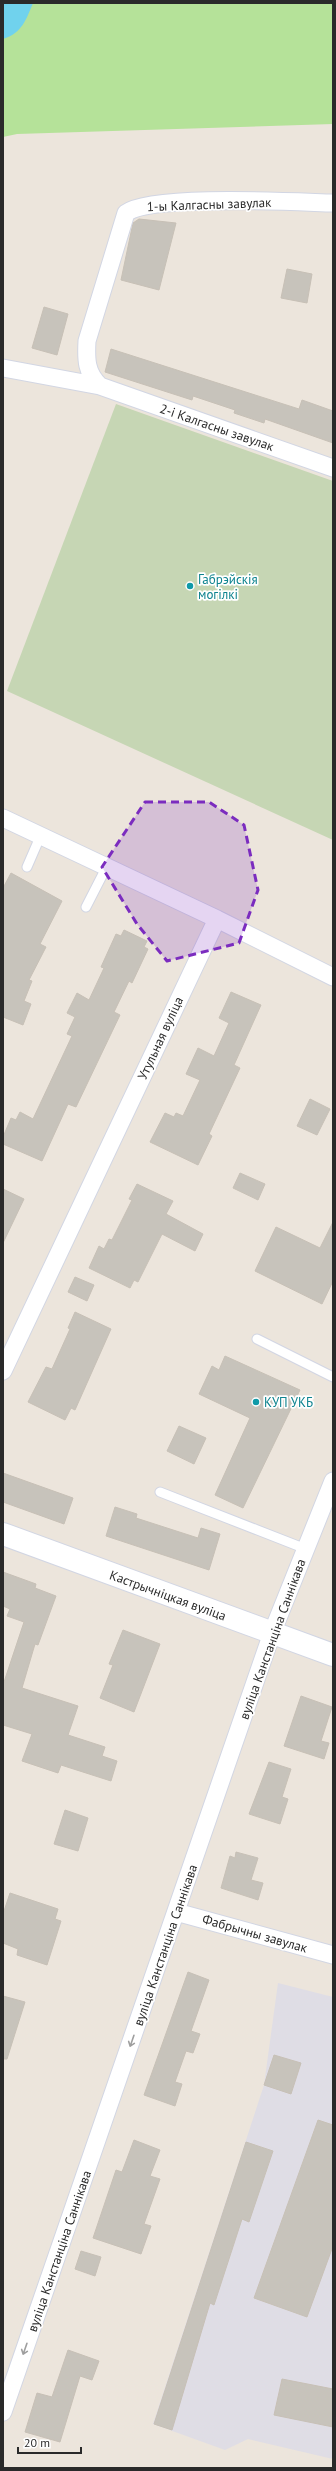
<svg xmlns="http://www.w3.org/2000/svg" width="336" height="2471" font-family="'PT Sans',sans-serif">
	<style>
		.industrial { fill: #dfdde5 }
		.green { fill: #b5e299 }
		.cemetery { fill: #c6d6b4 }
		.water { fill: #70d2ed }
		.building { fill: #c7c3bb; stroke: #c7c0b6 }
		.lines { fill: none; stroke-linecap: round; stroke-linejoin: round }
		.service-casing { stroke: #d2d6e3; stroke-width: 11 }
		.minor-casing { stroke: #d2d6e3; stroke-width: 19 }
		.secondary-casing { stroke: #d2d6e3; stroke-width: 24 }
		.service { stroke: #fff; stroke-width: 9 }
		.minor { stroke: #fff; stroke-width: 17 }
		.secondary { stroke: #fff; stroke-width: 22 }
		.oneway { stroke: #9f9f9f }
		.marked { fill: #7b2cbf; fill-opacity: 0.2; stroke: #7b2cbf; stroke-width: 3; stroke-dasharray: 8 5; stroke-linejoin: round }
		.culture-dot { fill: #0f9aa8; stroke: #fff; stroke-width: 1.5 }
		.labels { text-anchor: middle; stroke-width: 3.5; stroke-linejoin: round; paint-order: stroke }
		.street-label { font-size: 13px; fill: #2a2a2a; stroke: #fff }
		.culture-label { font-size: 13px; fill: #0d838f; stroke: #fff; text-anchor: start }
	</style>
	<rect width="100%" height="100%" fill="#ece5dc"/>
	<path class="industrial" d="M278 1983 333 1997V2459L248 2439 225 2450 153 2424 264 2085Z"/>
	<path class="green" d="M3 3H333V124L17 134 3 137Z"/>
	<path class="cemetery" d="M116 404 333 481V840L7 691Z"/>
	<path class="water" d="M3 3H33C26 20 22 33 3 39Z"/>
	<path class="building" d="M139 219 176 223 159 290 121 280 133 223Z
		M287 269 312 274 307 303 281 298Z
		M44 307 68 314 57 355 32 348Z
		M111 349 299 409 302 400 333 411V443L265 419 264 423 234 413 235 410 193 396 192 400 105 372Z
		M11 873 62 901 40 944 46 947 29 980 32 981 24 1001 31 1004 23 1025 3 1017V888Z
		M124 930 147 941 144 947 148 949 132 983 129 981 114 1012 120 1015 76 1107 68 1104 42 1161 3 1144V1137L11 1118 16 1120 20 1112 33 1119 72 1036 67 1034 75 1017 67 1013 77 993 89 1000 104 968 101 967 116 934 121 936Z
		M231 992 261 1005 234 1065 240 1068 209 1134 212 1136 198 1165 150 1142 165 1113 174 1117 176 1113 183 1116 200 1080 186 1074 198 1048 214 1056 229 1023 219 1018Z
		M310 1099 330 1109 317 1135 297 1126Z
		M240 1173 265 1184 258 1200 233 1188Z
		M137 1184 173 1201 166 1214 203 1234 195 1251 162 1234 138 1282 134 1280 130 1288 89 1268 99 1246 104 1249 109 1239 112 1240 132 1200 129 1199Z
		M3 1189 24 1199 3 1243Z
		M333 1222V1281L322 1304 255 1271 276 1227 320 1248Z
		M75 1277 94 1285 87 1301 68 1292Z
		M75 1312 111 1329 75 1410 71 1408 65 1420 28 1402 46 1367 52 1369 70 1329 68 1328Z
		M225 1356 300 1390 243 1508 215 1495 250 1418 199 1394 212 1366 219 1370Z
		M179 1426 206 1438 194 1464 167 1451Z
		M3 1473 73 1498 64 1524 3 1502Z
		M115 1507 137 1514 136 1518 198 1538 201 1528 220 1534 209 1570 106 1536Z
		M3 1572 36 1584 35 1588 56 1596 38 1645 35 1644 22 1688 78 1706 68 1735 105 1747 102 1756 117 1761 111 1781 61 1765 58 1773 22 1761 32 1734 3 1725V1685L24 1622 7 1616 10 1609 3 1606Z
		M123 1630 160 1644 134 1712 100 1698 113 1665 109 1664Z
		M301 1696 332 1707 321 1741 329 1743 324 1759 284 1746Z
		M269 1762 291 1769 282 1797 288 1799 280 1824 249 1814Z
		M65 1810 88 1818 78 1851 54 1844Z
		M236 1852 258 1858 251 1880 263 1883 258 1900 221 1888 230 1856 235 1858Z
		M10 1893 58 1909 55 1919 61 1921 47 1965 17 1955 18 1949 3 1943V1914Z
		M188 1972 209 1980 191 2031 200 2034 193 2053 186 2051 175 2082 182 2084 175 2106 144 2095Z
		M3 1996 25 2002 7 2059H3Z
		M274 2055 301 2063 291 2094 264 2085Z
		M318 2120 333 2125V2246L307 2317 254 2298Z
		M134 2140 160 2150 150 2176 160 2179 144 2224 151 2226 141 2254 93 2238 116 2170 122 2172Z
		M246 2142 273 2151 249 2222 242 2219 214 2305 210 2303 172 2430 154 2424Z
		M81 2251 101 2257 95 2276 75 2269Z
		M68 2350 99 2361 92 2380 80 2376 60 2442 25 2432 37 2393 52 2397Z
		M282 2379 333 2389V2427L274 2415Z"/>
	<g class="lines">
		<g class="service-casing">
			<path id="service" d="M27 867 40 837
				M86 907 106 868
				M257 1339 333 1377
				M160 1492 306 1549"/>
		</g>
		<g class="minor-casing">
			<path id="minor" d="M3 368 100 386 333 468
				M100 386C86 373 86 359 87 341L126 213C151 194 295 202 333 203
				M3 818 217 919 3 1371
				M217 919 333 977
				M176 1912 333 1955
				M3 2412 272 1633 333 1481"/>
		</g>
		<g class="secondary-casing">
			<path id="secondary" d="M3 1534 333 1655"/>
		</g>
		<use href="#service" class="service"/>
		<use href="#minor" class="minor"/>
		<use href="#secondary" class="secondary"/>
	</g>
	<defs><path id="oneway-shaft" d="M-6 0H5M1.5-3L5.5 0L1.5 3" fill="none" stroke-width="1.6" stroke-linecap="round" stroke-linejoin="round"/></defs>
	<g class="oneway">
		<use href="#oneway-shaft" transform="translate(132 2041) rotate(109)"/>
		<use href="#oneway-shaft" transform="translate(25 2349) rotate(109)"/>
	</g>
	<path class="marked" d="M145 802H209L244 825 258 890 239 943 167 961 137 924 102 867Z"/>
	<g class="culture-dot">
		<circle cx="190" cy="586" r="4"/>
		<circle cx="256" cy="1402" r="4"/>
	</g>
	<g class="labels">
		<g class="street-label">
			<text transform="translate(209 204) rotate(-2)" y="5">1-ы Калгасны завулак</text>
			<text transform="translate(217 427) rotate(19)" y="5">2-і Калгасны завулак</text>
			<text transform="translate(160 1038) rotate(-65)" y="5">Утульная вуліца</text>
			<text transform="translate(168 1595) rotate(20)" y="5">Кастрычніцкая вуліца</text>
			<text transform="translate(272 1639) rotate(-70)" y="5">вуліца Канстанціна Саннікава</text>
			<text transform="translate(255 1933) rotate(16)" y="5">Фабрычны завулак</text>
			<text transform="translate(165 1945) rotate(-71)" y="5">вуліца Канстанціна Саннікава</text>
			<text transform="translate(59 2251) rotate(-71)" y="5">вуліца Канстанціна Саннікава</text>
		</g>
		<g class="culture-label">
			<text x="198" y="584">Габрэйскія<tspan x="198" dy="15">могілкі</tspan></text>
			<text x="264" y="1407">КУП УКБ</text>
		</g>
	</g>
	<rect width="336" height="2471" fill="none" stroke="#2a2a2a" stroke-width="8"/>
	<path d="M18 2447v6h63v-6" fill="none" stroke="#2a2a2a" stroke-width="2"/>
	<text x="24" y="2447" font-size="12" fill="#2a2a2a" stroke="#ffffff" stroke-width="3" paint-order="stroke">20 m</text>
</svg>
